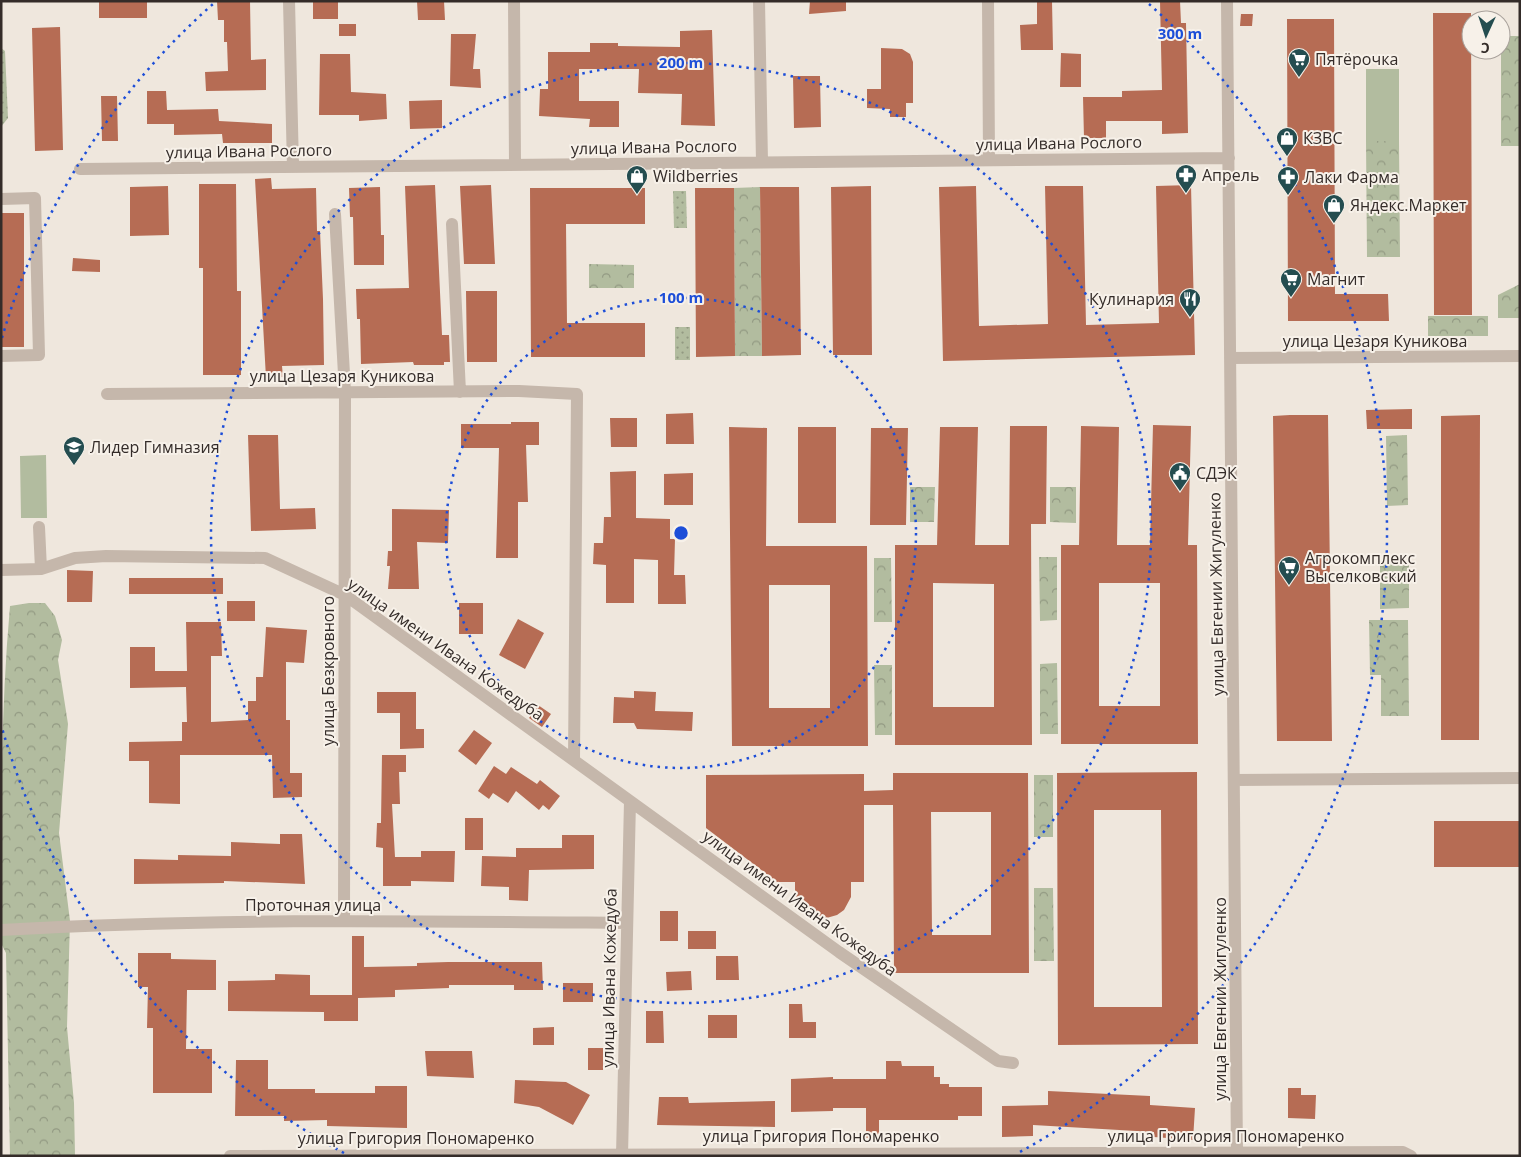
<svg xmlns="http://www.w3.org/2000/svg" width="1521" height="1157" font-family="'Open Sans',sans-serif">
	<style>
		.grass { fill: url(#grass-dots) }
		.forest { fill: url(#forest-crowns) }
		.pitch { fill: #b2bc9f }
		.building { fill: #b66c54; fill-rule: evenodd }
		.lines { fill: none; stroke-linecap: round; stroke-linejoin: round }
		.minor { stroke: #c5b7ab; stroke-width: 12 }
		.ring { fill: none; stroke: #1d4ed8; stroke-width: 2.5; stroke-dasharray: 2.5 5 }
		.labels { text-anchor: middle; stroke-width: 4; stroke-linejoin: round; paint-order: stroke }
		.poi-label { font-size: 16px; fill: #342c29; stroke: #f7f1e9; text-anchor: start }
		.street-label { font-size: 16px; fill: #342c29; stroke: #f7f1e9 }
		.centre { fill: #1d4ed8; stroke: #f7f1e9; stroke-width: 2.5 }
		.ring-label { font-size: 15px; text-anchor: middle; font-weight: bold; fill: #1d4ed8; stroke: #f7f1e9; stroke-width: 4; stroke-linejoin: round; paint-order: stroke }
	</style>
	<defs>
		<pattern id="grass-dots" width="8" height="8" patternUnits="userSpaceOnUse" patternTransform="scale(1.25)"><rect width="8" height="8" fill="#b2bc9f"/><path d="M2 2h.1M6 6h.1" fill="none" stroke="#929982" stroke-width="1.8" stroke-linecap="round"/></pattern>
		<pattern id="forest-crowns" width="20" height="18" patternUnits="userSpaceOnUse" patternTransform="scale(1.25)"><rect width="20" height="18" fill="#b2bc9f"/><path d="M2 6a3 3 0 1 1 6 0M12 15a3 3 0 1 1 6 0" fill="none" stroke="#929982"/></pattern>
	</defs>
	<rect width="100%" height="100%" fill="#efe7dd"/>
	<path class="grass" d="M1 48 5 51 8 118 1 127Z
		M686 191 687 228H674L673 191Z
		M675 327H690V360H675Z"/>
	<path class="forest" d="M1501 36H1520V146H1501Z
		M1366 141H1399L1400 257H1367Z
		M760 187 762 356H735L734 188Z
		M589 264 634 265V288H589Z
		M1520 284V318H1498V295Z
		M1428 316H1488V336H1428Z
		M1407 435 1408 505 1387 506 1386 436Z
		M910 487H935L934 522H910Z
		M1050 487H1076V523L1050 522Z
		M1039 557H1057V620L1040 621Z
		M874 558H891L892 622H874Z
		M1380 564H1409V608L1380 609Z
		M29 603H45L55 616 62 640 58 660 68 724 59 833 70 921 67 1027 74 1103 75 1156H10L6 953 1 943C1 831 0 717 10 606Z
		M1369 620H1408L1409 716H1381V675H1370Z
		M1057 663 1058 734H1040V664Z
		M874 665H892V735H875Z
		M1034 775H1053V837H1034Z
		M1034 888H1053L1054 961H1034Z"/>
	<path class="pitch" d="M1366 69H1399V141H1366Z
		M46 455 47 518H21L20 456Z"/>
	<path class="building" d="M99 1H147V18H99Z
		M217 1H250L251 60 266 59V90L206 91 205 72 228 71 227 42H224V20H218Z
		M313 1H338V19H313Z
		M417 1H444L445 20H418Z
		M810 1H846V11L809 14Z
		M1037 1H1052L1053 50H1021L1020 25 1037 24Z
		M1160 1H1180L1181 23H1186L1188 133 1162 134V121H1106V138H1084L1083 97H1122V91L1162 90Z
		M1433 13H1471L1472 315H1434Z
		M1241 14H1253L1252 26H1240Z
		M1287 19H1334L1335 294H1388L1389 321H1288Z
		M339 24H356V36H339Z
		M60 27 63 150 35 151 32 28Z
		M712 30 715 126 681 125 682 94 638 93 639 69H579V101H619V127H589L590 119 539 116 540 89H548V52H590V43H618V46L680 47V31Z
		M451 34H476L473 69H480L481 88 450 86Z
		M881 48 902 49 910 54 913 62V103H906V117H890V109L867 108V89H881Z
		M1061 53 1081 54V87H1060Z
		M320 54H350L351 92 386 94 387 119 359 121V115H319Z
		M793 76H820L821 127 794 128Z
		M147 91H166L167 110 218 109 219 121 272 124V143H223L222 134 174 135V124H147Z
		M101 96H117L118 141H102Z
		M442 100V128L410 129 409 101Z
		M271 178 272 189 316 188 317 231H320L323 299 324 365 282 366 283 377 266 378 255 179Z
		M199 184H236L237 291H241V375H203V268H199Z
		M435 185 442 335H449L450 362H444V365H414L413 362 361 364 360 319H357L356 289 409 288 405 186Z
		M491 185 495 264H464L460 186Z
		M1191 185 1195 355 943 361 939 187 976 186 979 326 1048 324 1045 186H1083L1086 325 1159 323 1156 186Z
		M168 186 169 235 130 236V187Z
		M871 186 872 355H833L831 187Z
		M380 187 381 235H384V265H354L353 217H350L349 188Z
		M760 187H799L801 355 762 356Z
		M530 188H645V224H566L567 323H645V357H531Z
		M695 188H734L735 356 696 357Z
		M1 213H24V347H1Z
		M73 258 100 260V272L72 271Z
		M466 291H497V362H467Z
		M1412 409V429H1367L1366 410Z
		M693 413 694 444H666V414Z
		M1290 415H1328L1332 741H1277L1273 416Z
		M1480 415 1479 740H1441V416Z
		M610 418H637V447H611Z
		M511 422H539V445H526L528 502H518V558H496L499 448H461V424H511Z
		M1153 425 1191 426 1188 545H1197L1198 744H1061V545H1079L1081 426 1119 427 1117 545H1150ZM1099 583H1160V706H1099Z
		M1010 426H1047L1046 524H1031L1032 745H895V545H937L940 427H978L975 545H1009ZM933 583 994 584V707H933Z
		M729 427 767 428 766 546H867L868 746H732ZM769 585H830V708H769Z
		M798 427H836V523H798Z
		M871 428H908L906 525H870Z
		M248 435H278L280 509 315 508 316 529 251 531Z
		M636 471V518L670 519V539H675L674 575H685L686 604H658V560L634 559V603H606V565L593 564 594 543H603L604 517H611L610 472Z
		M693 473V505H664V474Z
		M392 509 449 510 448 543 417 542 419 589H388L390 566H387L388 551H392Z
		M67 570 93 571 92 602H67Z
		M129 578H223V594H129Z
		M227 601H255V621H227Z
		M459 603H483V634H459Z
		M518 619 544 633 525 669 499 655Z
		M186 622H221L222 656H211V722L248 720V701H256V677H263L266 627 307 630 304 663 286 662V720H290V773H302V797L273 798 272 755H180V804L149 803V761H129V742L182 741V722H187L186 687 130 688V647H155V671H187Z
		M634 691 656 692 655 711 693 712 692 731 637 729 634 723H613L614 697 634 698Z
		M377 692H416V729H424V748L400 749V713H377Z
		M538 705 551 714 542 727 529 718Z
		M474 730 492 743 476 765 458 751Z
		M382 755H406V772H399L400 804H392L395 857H421V851H455L454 882 411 881V886H383V848L376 847 377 823H381Z
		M494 766 506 774 511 767 537 784 540 780 560 796 549 810 543 805 539 810 516 791 508 803 493 793 489 799 478 791Z
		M1197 772 1198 1044 1058 1045 1057 773ZM1094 810H1161L1162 1007H1094Z
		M893 773H1028L1029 973H894L893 805H864V882H851V897L844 910 837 915 823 919 815 918 803 910 795 898V882H777L706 828V775L864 774V791L893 790ZM931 812H991V935H932Z
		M465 818H483V850H465Z
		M1434 821H1520V867H1434Z
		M280 834H302L305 884 224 881V883L134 884V859L178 860V855L231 856V842L280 844Z
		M562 835H594V869L529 870 528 901 509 900V887L481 886 482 856 516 857V848H562Z
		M660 911H678V941H660Z
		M688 931H716V949H688Z
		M352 936H364V967L417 966V963L448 962H542L543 990H514V985H449V988L395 990V997L358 998V1021H324V1012L228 1011V981L275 980V974L310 975V995H352Z
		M138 953H171V959L216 960V990H187L186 1049H212V1093H153V1028H147L148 987H138Z
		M716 956H738L739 980H716Z
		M691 971 692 990 667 991 666 972Z
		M563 983H593V1002H563Z
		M789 1004H802L803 1022H816V1038H789Z
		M646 1011H663L664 1043H646Z
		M708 1015H737V1038H708Z
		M554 1027V1045H533V1028Z
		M588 1048H603V1070H588Z
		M425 1051H472L474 1078 427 1076Z
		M236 1060H268V1089H315V1093H375V1086H407V1128L327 1126V1120L284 1121V1116H235Z
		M886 1061H901L902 1066H934V1077H940V1084H949V1087H982V1116H958V1120H879V1138H866V1108H833V1111L791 1112V1079L833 1077V1079H886Z
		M515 1080 566 1082 590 1095 573 1125 539 1107 514 1103Z
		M1288 1088H1301V1095H1316L1315 1119 1288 1118Z
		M1048 1091 1150 1096V1105L1195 1108 1193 1140 1154 1137V1132L1033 1125V1136L1002 1137V1106L1048 1105Z
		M659 1097H688L689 1103 775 1101V1127L657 1125Z"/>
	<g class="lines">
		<path class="minor" d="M289 1 293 167
			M514 1 515 165
			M759 1 762 162
			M988 1 989 160
			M1227 1 1237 1156
			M80 169 1229 158
			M1 199 35 198 39 355 1 356
			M335 214 345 392 344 920
			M452 224 460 392
			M1230 358 1520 356
			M107 394 519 391 577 394 574 760
			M39 527 41 569
			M1 570 41 569 75 558 106 556 265 558 345 595 839 952 989 1055 998 1061 1013 1063
			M1234 780 1520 778
			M1 930C209 918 417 921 626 923
			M230 1156 1403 1152 1411 1156
			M622 1156 630 801"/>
	</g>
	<g class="ring">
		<circle cx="681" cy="533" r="235"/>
		<circle cx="681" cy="533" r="470"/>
		<path d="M344 1153A706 706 0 0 1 2 728M2 338A706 706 0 0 1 213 4M1149 4A706 706 0 0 1 1018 1153"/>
	</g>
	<defs>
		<g id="supermarket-pin" transform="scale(1.125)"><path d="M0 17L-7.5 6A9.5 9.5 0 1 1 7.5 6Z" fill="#244d50" stroke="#f7f1e9"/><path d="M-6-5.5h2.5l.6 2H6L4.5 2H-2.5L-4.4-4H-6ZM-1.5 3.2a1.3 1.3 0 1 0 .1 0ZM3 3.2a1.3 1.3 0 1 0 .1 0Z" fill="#fff"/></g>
		<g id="shop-pin" transform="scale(1.125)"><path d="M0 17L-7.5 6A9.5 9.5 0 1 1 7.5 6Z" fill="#244d50" stroke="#f7f1e9"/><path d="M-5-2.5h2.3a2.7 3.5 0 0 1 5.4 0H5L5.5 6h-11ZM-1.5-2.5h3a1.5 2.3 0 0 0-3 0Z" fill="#fff"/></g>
		<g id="pharmacy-pin" transform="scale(1.125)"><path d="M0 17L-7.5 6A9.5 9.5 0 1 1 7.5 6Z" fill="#244d50" stroke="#f7f1e9"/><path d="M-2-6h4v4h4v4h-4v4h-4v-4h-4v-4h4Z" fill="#fff"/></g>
		<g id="restaurant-pin" transform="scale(1.125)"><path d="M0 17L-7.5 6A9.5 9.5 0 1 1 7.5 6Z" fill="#244d50" stroke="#f7f1e9"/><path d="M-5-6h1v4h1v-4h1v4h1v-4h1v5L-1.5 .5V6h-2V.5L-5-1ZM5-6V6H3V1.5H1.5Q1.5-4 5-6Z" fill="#fff"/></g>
		<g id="school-pin" transform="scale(1.125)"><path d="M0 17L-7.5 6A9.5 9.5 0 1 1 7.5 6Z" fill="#244d50" stroke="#f7f1e9"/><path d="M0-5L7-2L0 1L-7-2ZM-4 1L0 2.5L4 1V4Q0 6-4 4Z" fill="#fff"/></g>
		<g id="civic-pin" transform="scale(1.125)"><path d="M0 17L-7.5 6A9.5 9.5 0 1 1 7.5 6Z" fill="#244d50" stroke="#f7f1e9"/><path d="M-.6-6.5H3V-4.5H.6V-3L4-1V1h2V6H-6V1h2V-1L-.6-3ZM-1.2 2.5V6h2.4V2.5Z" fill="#fff"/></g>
	</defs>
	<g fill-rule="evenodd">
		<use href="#supermarket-pin" x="1299" y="59"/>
		<use href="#shop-pin" x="1287" y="138"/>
		<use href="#pharmacy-pin" x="1186" y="175"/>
		<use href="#shop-pin" x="637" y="176"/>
		<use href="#pharmacy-pin" x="1288" y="177"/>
		<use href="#shop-pin" x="1334" y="205"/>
		<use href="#supermarket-pin" x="1291" y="279"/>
		<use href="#restaurant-pin" x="1190" y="299"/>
		<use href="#school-pin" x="74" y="447"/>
		<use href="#civic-pin" x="1180" y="473"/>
		<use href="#supermarket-pin" x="1289" y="567"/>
	</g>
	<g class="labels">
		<g class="poi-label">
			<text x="1315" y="65">Пятёрочка</text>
			<text x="1303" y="144">КЗВС</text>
			<text x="1202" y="181">Апрель</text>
			<text x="653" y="182">Wildberries</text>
			<text x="1304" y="183">Лаки Фарма</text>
			<text x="1350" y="211">Яндекс.Маркет</text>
			<text x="1307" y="285">Магнит</text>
			<text x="1174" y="305" text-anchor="end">Кулинария</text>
			<text x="90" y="453">Лидер Гимназия</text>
			<text x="1196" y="479">СДЭК</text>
			<text x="1305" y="564">Агрокомплекс<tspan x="1305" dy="18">Выселковский</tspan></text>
		</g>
		<g class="street-label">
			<text transform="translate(1059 143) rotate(-1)" y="6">улица Ивана Рослого</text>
			<text transform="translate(654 147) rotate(-1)" y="6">улица Ивана Рослого</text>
			<text transform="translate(249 151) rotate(-1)" y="6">улица Ивана Рослого</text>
			<text x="1375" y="347">улица Цезаря Куникова</text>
			<text x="342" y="382">улица Цезаря Куникова</text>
			<text transform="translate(1216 594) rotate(-91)" y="6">улица Евгении Жигуленко</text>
			<text transform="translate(446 649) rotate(35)" y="6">улица имени Ивана Кожедуба</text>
			<text transform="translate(328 671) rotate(-90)" y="6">улица Безкровного</text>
			<text transform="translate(800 903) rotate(36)" y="6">улица имени Ивана Кожедуба</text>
			<text x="313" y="911">Проточная улица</text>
			<text transform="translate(609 978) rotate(-89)" y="6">улица Ивана Кожедуба</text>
			<text transform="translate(1220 999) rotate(-90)" y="6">улица Евгении Жигуленко</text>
			<text x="821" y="1142">улица Григория Пономаренко</text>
			<text x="1226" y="1142">улица Григория Пономаренко</text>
			<text x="416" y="1144">улица Григория Пономаренко</text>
		</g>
	</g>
	<circle cx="681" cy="533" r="8" class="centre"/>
	<g class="ring-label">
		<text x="1180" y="39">300 m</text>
		<text x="681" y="68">200 m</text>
		<text x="681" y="303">100 m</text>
	</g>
	<rect width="1521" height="1157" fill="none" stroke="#342c29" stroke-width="5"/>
	<g transform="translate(1486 35) rotate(183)"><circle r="24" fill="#f7f1e9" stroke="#a9a29c"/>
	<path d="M0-4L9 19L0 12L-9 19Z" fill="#244d50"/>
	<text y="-8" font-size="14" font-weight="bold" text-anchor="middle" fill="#342c29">С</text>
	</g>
</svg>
